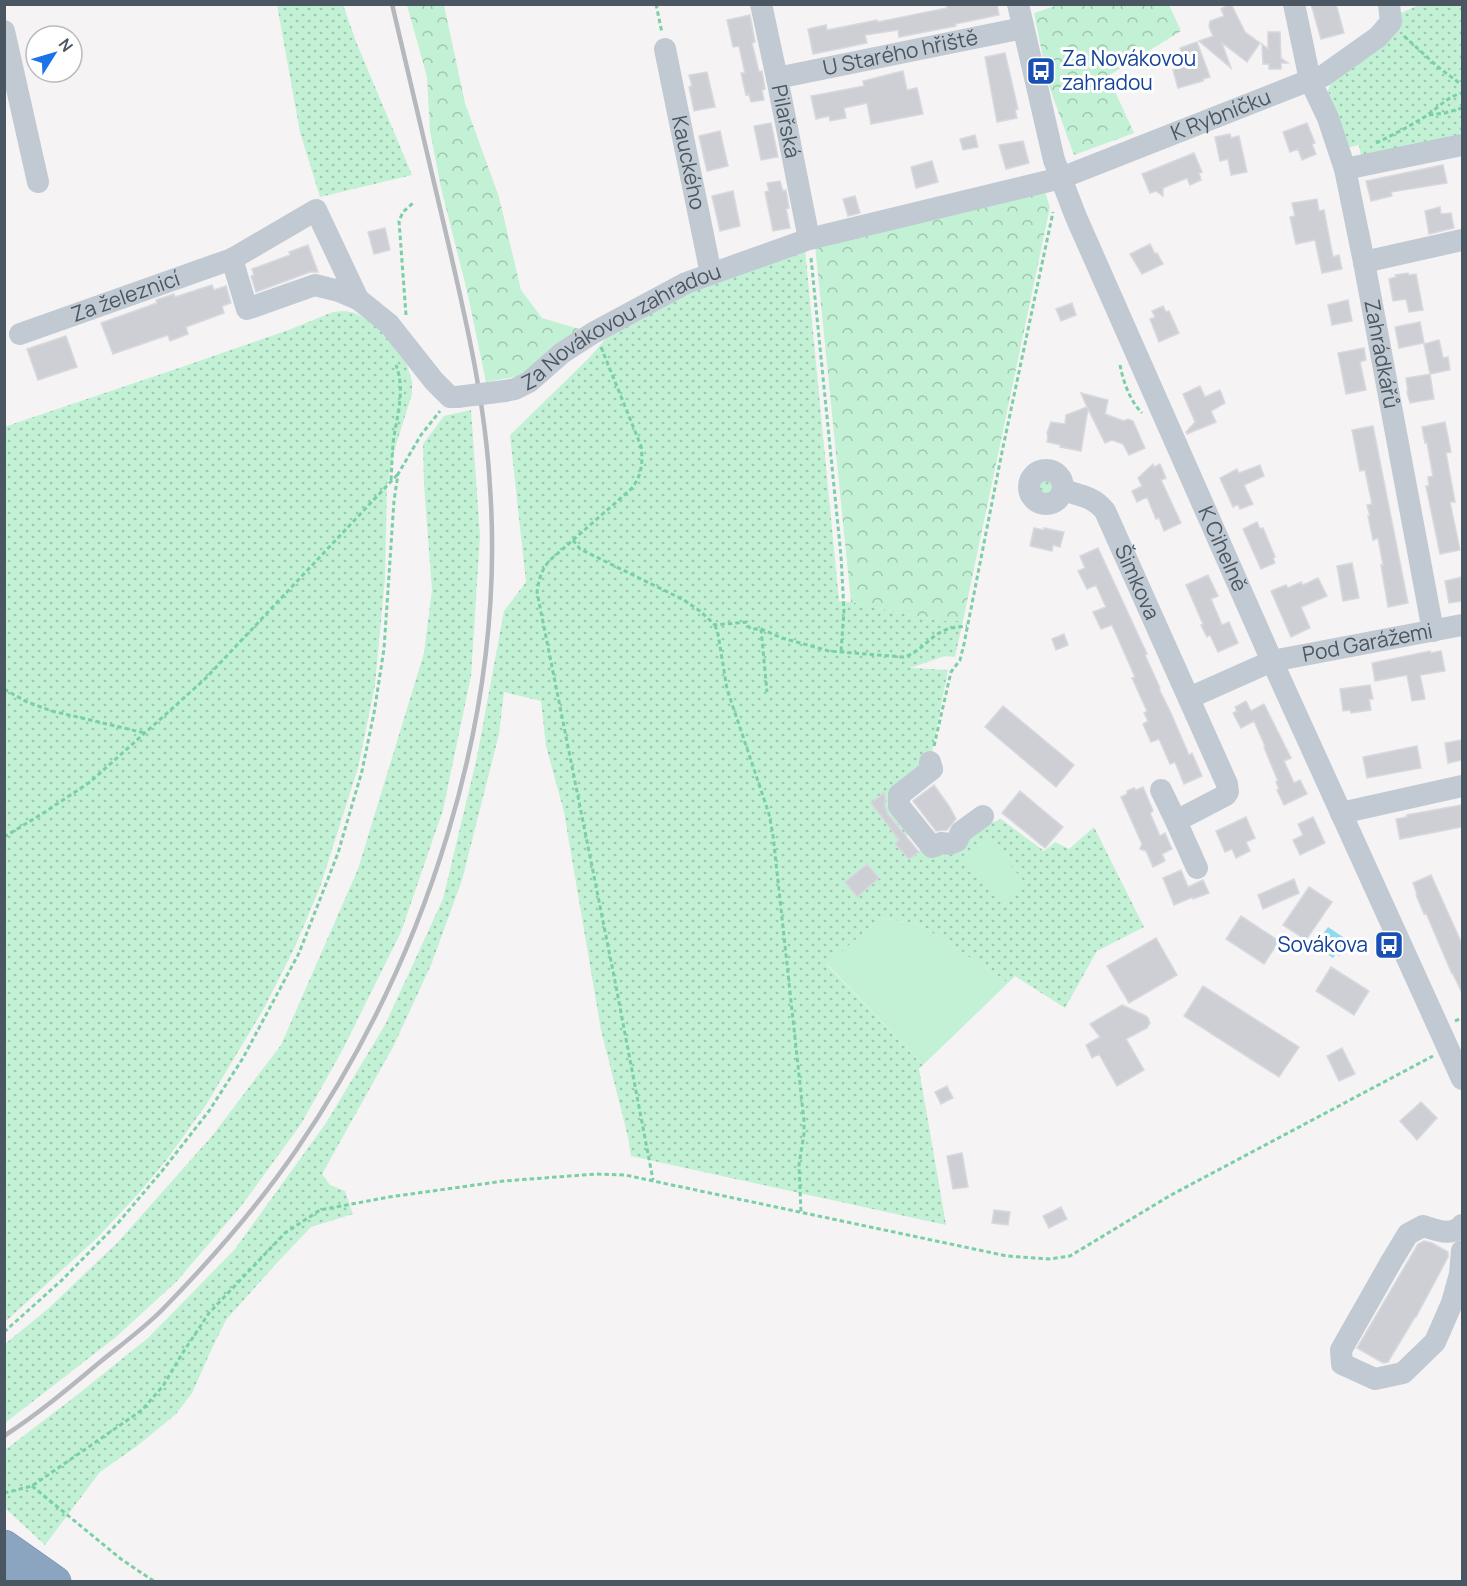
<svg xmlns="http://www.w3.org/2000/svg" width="1467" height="1586" font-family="Manrope,sans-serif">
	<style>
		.green { fill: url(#green-dots); fill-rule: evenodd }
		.forest { fill: url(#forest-crowns) }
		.pitch { fill: #c3f1d5 }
		.water { fill: #90daee }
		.building { fill: #cdcfd5; stroke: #d7d9de; stroke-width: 1.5 }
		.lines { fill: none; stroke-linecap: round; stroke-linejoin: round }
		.highway-casing { stroke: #7690ad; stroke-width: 33 }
		.path { stroke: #7ad0a6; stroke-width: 3; stroke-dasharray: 4.5 3; stroke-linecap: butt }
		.minor { stroke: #c1cad2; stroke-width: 22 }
		.highway { stroke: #8ba5c1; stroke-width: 32 }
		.rail { stroke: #b5b8bd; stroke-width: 4.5 }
		.minor-bridge { stroke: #c1cad2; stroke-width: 22 }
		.labels { text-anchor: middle; stroke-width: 6; stroke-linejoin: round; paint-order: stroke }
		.street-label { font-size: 21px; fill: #4a5661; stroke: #fff }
		.transit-label { font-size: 21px; fill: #164399; stroke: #fff; text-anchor: start }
	</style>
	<defs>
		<pattern id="green-dots" width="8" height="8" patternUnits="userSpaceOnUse" patternTransform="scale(1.5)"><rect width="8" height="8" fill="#c3f1d5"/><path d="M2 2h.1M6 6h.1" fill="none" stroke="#a0c6b0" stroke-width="1.8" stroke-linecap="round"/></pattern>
		<pattern id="forest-crowns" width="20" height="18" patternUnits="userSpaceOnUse" patternTransform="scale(1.5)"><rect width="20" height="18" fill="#c3f1d5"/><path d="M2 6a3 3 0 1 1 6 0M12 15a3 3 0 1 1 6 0" fill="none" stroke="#a0c6b0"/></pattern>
	</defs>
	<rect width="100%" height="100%" fill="#f5f3f3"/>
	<path class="green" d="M277 5H343L357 44 412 175 320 197 300 132Z
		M1419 5H1462V141L1362 161 1359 145 1346 148 1341 128 1328 91 1331 82 1399 14Z
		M805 249 839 601 851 602 939 621H963L955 657 945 656 910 668 948 670 930 762 899 807 932 847 1001 819 1044 851 1055 842 1069 849 1094 827 1144 927 1097 951 1065 1008 1015 976 1008 983 919 924 880 918 827 965 923 1065 919 1069 946 1225 631 1156 628 1137 601 1030 564 812 546 746 541 701 504 692 499 734 462 880 431 965 393 1047 322 1174 330 1185 345 1191 353 1214 311 1227 275 1265 226 1320 213 1346 192 1393 176 1414 137 1446 100 1472 45 1545 5 1508V1450L77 1395 148 1338 235 1249 326 1123 385 1025 443 899 477 757 504 611 526 582 510 435 589 358 613 330 689 291ZM911 832 923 848 909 859 895 844ZM867 864 878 878 857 896 845 882Z
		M344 311 355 313 378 326 407 365 412 381V394L395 448 387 485 385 578 375 685 358 768 320 887 294 949 263 1010 206 1105 165 1162 139 1193 97 1238 5 1322 4 427 179 368 291 329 333 312Z
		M471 410 480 536 471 676 443 810 401 932 343 1049 301 1124 242 1205 177 1281 116 1337 5 1423V1344L49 1308 118 1242 212 1136 281 1045 358 869 424 653 432 590 424 485 423 444 444 416Z
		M1037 487a10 10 0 1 1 20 0a10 10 0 1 1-20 0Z"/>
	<path class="forest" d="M1061 4 1169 5 1181 31 1108 76 1134 133 1074 155 1048 83 1034 13Z
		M407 5H444L465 103 499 197 521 290 542 318 579 329 519 376 486 382 467 291 441 188 430 131 427 77Z
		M1044 189 1050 207 963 621H939L851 602 815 245Z"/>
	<path class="pitch" d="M986 836 1027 885 1003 905 962 857Z
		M880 918 919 924 1008 983 923 1065 827 964Z"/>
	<path class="water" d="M1328 927 1346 939 1341 946 1344 949 1340 956 1336 954 1333 958 1315 946Z"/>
	<path class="building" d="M946 4H997L999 15 955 24 956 26 899 37 898 30 865 35 867 43 813 54 808 29 826 25 827 30 877 20 878 22 947 8Z
		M1229 4H1231L1245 32 1260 43 1247 62 1222 43 1231 68 1199 41 1213 36 1209 27 1210 21 1224 16 1221 9Z
		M1311 4H1336L1344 33 1321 39Z
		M750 15 755 42 752 43 759 72 762 71 765 89 762 90 764 100 751 102 749 94 746 95 741 73H745L739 46 733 47 727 20Z
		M1268 32H1280L1281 58 1288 63H1281V69H1269V64H1263L1262 44 1268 49Z
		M1197 42 1210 77 1203 79V81L1178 88 1173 70 1185 65 1180 48Z
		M1005 53 1018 109 1015 110 1017 118 997 122 985 57Z
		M903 71 907 90 917 88 923 114 871 124 867 103 844 108 846 118 830 121 829 116 816 119 811 96 864 86 863 81Z
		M707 72 715 107 694 111 689 87 692 86 689 75Z
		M771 123 778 157 761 160 754 126Z
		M1307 123 1315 143 1312 144 1316 154 1302 160 1298 149 1290 152 1283 132Z
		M720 131 728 166 707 171 699 136Z
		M1230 134 1231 138 1239 136 1247 172 1231 175 1228 159 1220 161 1215 137Z
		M975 135 978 147 963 150 960 139Z
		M1023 141 1029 163 1006 169 999 145Z
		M1194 153 1202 172 1199 173 1201 180 1190 185 1187 178 1163 188V196L1156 191 1150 193 1142 174Z
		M932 161 938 182 916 188 911 167Z
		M1443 165 1447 183 1391 192 1392 196 1371 201 1366 181Z
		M780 181 783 191 786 190 789 208 786 209 790 228 773 231 765 192 769 191 767 183Z
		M733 191 740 226 720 231 712 196Z
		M855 196 860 213 848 216 843 199Z
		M1317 199 1319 211 1324 210 1333 257 1339 255 1342 269 1322 273 1315 240 1296 244 1290 217 1295 216 1292 203Z
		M1440 207 1441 214 1451 213 1454 228 1429 234 1425 211Z
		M385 228 390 250 374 254 368 232Z
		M1150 244 1155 254 1157 253 1163 264 1142 274 1130 254Z
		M308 245 318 272H310L256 292 251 276 254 275 252 269 290 255 289 252Z
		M1408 273 1409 275 1416 274 1423 310 1409 312 1406 299 1393 301 1389 279 1396 277 1395 275Z
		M212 285 214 290 226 286 231 303 222 306 224 313 186 327 188 334 170 341 168 335 113 354 101 323 157 303 156 300 174 294 175 297Z
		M1348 300 1352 321 1332 325 1328 305Z
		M1072 303 1076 315 1061 321 1056 309Z
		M1163 306 1166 312 1169 311 1179 333 1159 342 1150 319 1155 317 1152 311Z
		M1420 322 1424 343 1399 348 1395 327Z
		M66 336 77 367 38 380 27 349Z
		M1439 340 1443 358 1448 357 1450 370 1430 374 1424 344Z
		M1364 348 1366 360 1360 362 1366 390 1346 394 1338 353Z
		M1430 374 1434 399 1410 403 1407 392H1408L1406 378Z
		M1200 386 1205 397 1220 390 1225 403 1211 411 1216 422 1187 434 1186 432 1195 422 1183 394Z
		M1081 393 1108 400 1105 414 1124 421 1128 419 1133 421 1145 448 1129 455 1123 444 1112 440 1105 443 1088 409 1081 451 1060 447 1061 445 1047 442 1048 437 1047 433 1051 422 1065 424 1066 415 1087 407Z
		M1445 422 1451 452 1446 453 1455 502H1450L1460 550 1440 554 1426 486H1429L1428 477 1433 476 1427 443H1425L1422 427Z
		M1373 426 1408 603 1388 607 1381 565H1383L1378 538 1373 540 1368 516H1370L1367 505 1372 504 1365 470 1360 471 1352 430Z
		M1153 464 1154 467 1160 464 1166 478 1161 480 1181 523 1164 531 1159 518 1156 519 1147 497 1137 502 1132 491 1142 486 1138 478Z
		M1260 465 1264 476 1244 485 1253 504 1240 509 1238 504 1233 507 1220 478 1237 469 1239 473Z
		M1257 522 1260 529 1263 528 1275 557 1273 558 1275 563 1261 569 1243 529Z
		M1034 528 1044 530V528L1064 532 1060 547 1053 545 1052 551 1030 546Z
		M1098 548 1147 654 1145 655 1160 688 1159 689 1170 711 1189 755 1192 753 1202 776 1184 784 1175 762 1170 764 1159 739 1151 742 1143 724 1148 721 1144 713 1147 711 1132 678 1135 677 1112 625 1101 629 1093 612 1106 607 1096 585 1087 589 1078 571 1085 568 1080 556Z
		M1352 563 1359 598 1343 601 1337 566Z
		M1208 575 1218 596 1211 599 1222 625 1229 622 1238 643 1218 652 1210 635 1207 637 1201 625 1203 624 1186 585Z
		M1462 577V601L1449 603 1445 581Z
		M1318 578 1327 596 1301 607 1310 628 1291 637 1271 591 1286 585 1288 588 1301 582 1303 585Z
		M1064 634 1068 645 1056 650 1052 639Z
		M1430 651 1431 653 1441 651 1445 671 1420 675 1425 699 1412 701 1407 675 1375 681 1372 663Z
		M1370 685 1373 699H1369L1371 710 1351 713 1350 710 1343 711 1340 689Z
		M1246 701 1251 711 1264 704 1291 758 1284 761 1294 783 1300 780 1307 794 1284 805 1277 790 1279 789 1276 782 1278 781 1268 757 1264 747 1265 746 1254 721 1241 728 1233 713 1237 711 1235 707Z
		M1003 706 1074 765 1056 787 985 727Z
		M1461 740H1462V760L1448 763 1445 743Z
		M1417 746 1421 768 1367 778 1363 757Z
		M934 785 949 806 956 819 947 830 936 831 913 801Z
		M1143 787 1153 811 1150 813 1160 836 1165 833 1172 849 1162 854 1165 861 1153 867 1146 851 1140 849 1142 844 1121 797 1127 794V791L1134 788 1136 790Z
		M1020 791 1063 827 1045 848 1002 813Z
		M885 792V806L888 814 919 852 909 859 895 844 899 840 871 803Z
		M1462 805V827L1400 839 1396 819 1407 817V815Z
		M1246 817 1255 838 1246 842 1250 851 1236 858 1232 849 1225 852 1216 831Z
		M1313 817 1325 843 1300 855 1293 840 1303 835 1298 824Z
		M867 864 879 878 857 897 845 882Z
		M1181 870 1188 887 1203 880 1209 893 1193 899V897L1174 905 1163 878Z
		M1431 875 1462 944V993L1453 974H1452L1426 913 1424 914 1416 895 1417 894 1413 883Z
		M1294 879 1299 893 1263 909 1258 895Z
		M1309 887 1332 902 1306 940 1283 925Z
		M1241 916 1279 941 1264 964 1226 939Z
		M1156 938 1177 975 1129 1003 1107 966Z
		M1331 967 1369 991 1354 1015 1316 991Z
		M1203 986 1299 1047 1279 1077 1184 1016Z
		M1122 1005 1146 1016 1148 1018 1150 1023 1147 1028 1126 1039 1144 1070 1117 1086 1099 1054 1092 1058 1086 1045 1100 1037 1090 1024Z
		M1342 1048 1355 1074 1339 1081 1327 1056Z
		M947 1086 953 1098 941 1104 935 1092Z
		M1421 1102 1437 1118 1417 1140 1400 1121Z
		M962 1153 968 1187 953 1189 947 1156Z
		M1061 1207 1067 1219 1049 1228 1043 1216Z
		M994 1210 1010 1212 1008 1225 992 1223Z
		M1424 1241 1432 1243 1448 1252V1257L1416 1317H1415L1388 1362 1383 1363 1357 1348 1418 1244Z"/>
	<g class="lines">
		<g class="highway-casing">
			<path id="highway" d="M4 1546 55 1582
				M4 1576 12 1582"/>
		</g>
		<path class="path" d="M656 4 662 33
			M1404 36 1438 67 1462 85
			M1429 115 1445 113 1462 108
			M1376 143C1393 135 1410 126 1426 116 1438 108 1448 96 1462 93
			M811 258 841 556 844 611 841 651
			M406 315 399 221 403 212 413 203
			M601 347 641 446C643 463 642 477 630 490L549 561C541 571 539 579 537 592L614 976 653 1180
			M1120 365C1123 381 1130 401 1142 413
			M391 480C392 465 392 451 394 436 398 412 405 389 396 365
			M573 540 580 549 684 600 700 611 715 625 747 622 748 626 751 629H761L782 638 829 651 903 657C920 653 928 638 943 631 951 627 959 627 967 626
			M715 625 718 634 727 689 769 814 773 835 804 1121V1134L799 1165 801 1212
			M761 629 767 692
			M4 689 27 702 52 711 145 733
			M934 746 951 672 960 660 964 644 1002 452 1053 212
			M4 837 45 812 90 782 205 679 398 474
			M1455 1021 1462 1018
			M4 1332 61 1281 118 1223 162 1171 209 1111 243 1058 299 953 338 853 362 771 374 713 384 649 394 501 398 474 421 435 440 411
			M32 1486 121 1559 155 1582
			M4 1493 32 1486 142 1410 163 1386 182 1354 209 1313 285 1233 320 1210 389 1197 504 1181 596 1174 625 1175 1007 1256 1049 1259 1070 1256 1171 1195 1433 1056"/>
		<g class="minor">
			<path id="s1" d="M761 4 777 78 809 239"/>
			<path id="s2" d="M1018 4 1054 160 1076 217 1272 661 1462 1079"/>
			<path id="s3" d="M1294 4 1310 80 1328 118 1345 169 1364 262 1433 631"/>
			<path d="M4 31 38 182"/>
			<path id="s4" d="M665 49 711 274"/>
			<path id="s5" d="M777 78 1023 28"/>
			<path d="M1345 169 1462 145"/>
			<path d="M232 259 247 309 315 285 339 291 358 299 389 324 434 381 450 397H457"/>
			<path d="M1364 262 1462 240"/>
			<path id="s6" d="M20 334 232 259 316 210 358 299"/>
			<path id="s7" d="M505 391 515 389 529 382 562 353 593 333 686 283 809 239 1061 178 1310 80 1323 76 1378 37 1391 22 1389 4"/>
			<circle cx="1046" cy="487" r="17"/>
			<path id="s8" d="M1063 490C1080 495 1094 497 1105 511L1227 784 1228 792 1226 795 1176 821 1197 868"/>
			<path id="s9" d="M1189 698 1272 661 1462 625"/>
			<path d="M930 762 932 769 899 795V806L932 847 941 843 950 844 957 841 961 832 983 816"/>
			<path d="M1161 790 1176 821"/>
			<path d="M1341 813 1462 786"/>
			<path d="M1462 1225C1452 1237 1436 1230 1423 1226L1408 1234 1391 1262 1341 1350 1342 1364 1375 1379 1403 1373 1435 1342 1452 1303 1460 1274 1462 1251"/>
		</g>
		<use href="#highway" class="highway"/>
		<path class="rail" d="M4 1436C38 1414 69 1388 100 1362 121 1345 143 1329 162 1310 210 1261 258 1206 297 1149 426 960 506 717 490 487 485 398 464 311 444 225 426 151 410 78 392 4"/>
		<path class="minor-bridge" d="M457 397 505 391"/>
	</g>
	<defs>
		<g id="bus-square" transform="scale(1.5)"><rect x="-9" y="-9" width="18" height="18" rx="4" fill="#1a4fb4" stroke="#fff"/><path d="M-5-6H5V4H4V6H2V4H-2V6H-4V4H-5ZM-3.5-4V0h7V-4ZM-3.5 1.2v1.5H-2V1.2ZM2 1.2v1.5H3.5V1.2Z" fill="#fff"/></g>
	</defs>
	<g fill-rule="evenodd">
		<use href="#bus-square" x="1041" y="71"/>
		<use href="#bus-square" x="1389" y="945"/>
	</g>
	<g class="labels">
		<g class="street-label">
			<text dy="7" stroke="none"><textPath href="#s5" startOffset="126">U Starého hřiště</textPath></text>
			<text dy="7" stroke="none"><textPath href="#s7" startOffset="774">K Rybníčku</textPath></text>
			<text dy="7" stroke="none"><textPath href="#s1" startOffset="120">Pilařská</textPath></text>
			<text dy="7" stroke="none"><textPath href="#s4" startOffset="116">Kauckého</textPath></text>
			<text dy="7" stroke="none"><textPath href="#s6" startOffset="112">Za železnicí</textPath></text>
			<text dy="7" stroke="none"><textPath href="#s7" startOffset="134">Za Novákovou zahradou</textPath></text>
			<text dy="7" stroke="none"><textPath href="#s3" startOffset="362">Zahrádkářů</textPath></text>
			<text dy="7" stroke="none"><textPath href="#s2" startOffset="584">K Cihelně</textPath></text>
			<text dy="7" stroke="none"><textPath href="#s8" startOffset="126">Šimkova</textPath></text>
			<text dy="7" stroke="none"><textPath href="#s9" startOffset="188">Pod Garážemi</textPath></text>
		</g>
		<g class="transit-label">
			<text x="1062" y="66">Za Novákovou<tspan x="1062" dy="24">zahradou</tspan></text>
			<text x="1368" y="952" text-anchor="end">Sovákova</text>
		</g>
	</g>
	<rect width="1467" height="1586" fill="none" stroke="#4a5661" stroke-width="12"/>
	<g transform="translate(54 54) rotate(53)"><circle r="28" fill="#ffffff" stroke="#b7bbc0" stroke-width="1.5"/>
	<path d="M0-4.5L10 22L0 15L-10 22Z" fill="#1a73e8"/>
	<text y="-9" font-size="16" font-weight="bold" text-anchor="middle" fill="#4a5661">N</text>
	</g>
</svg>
